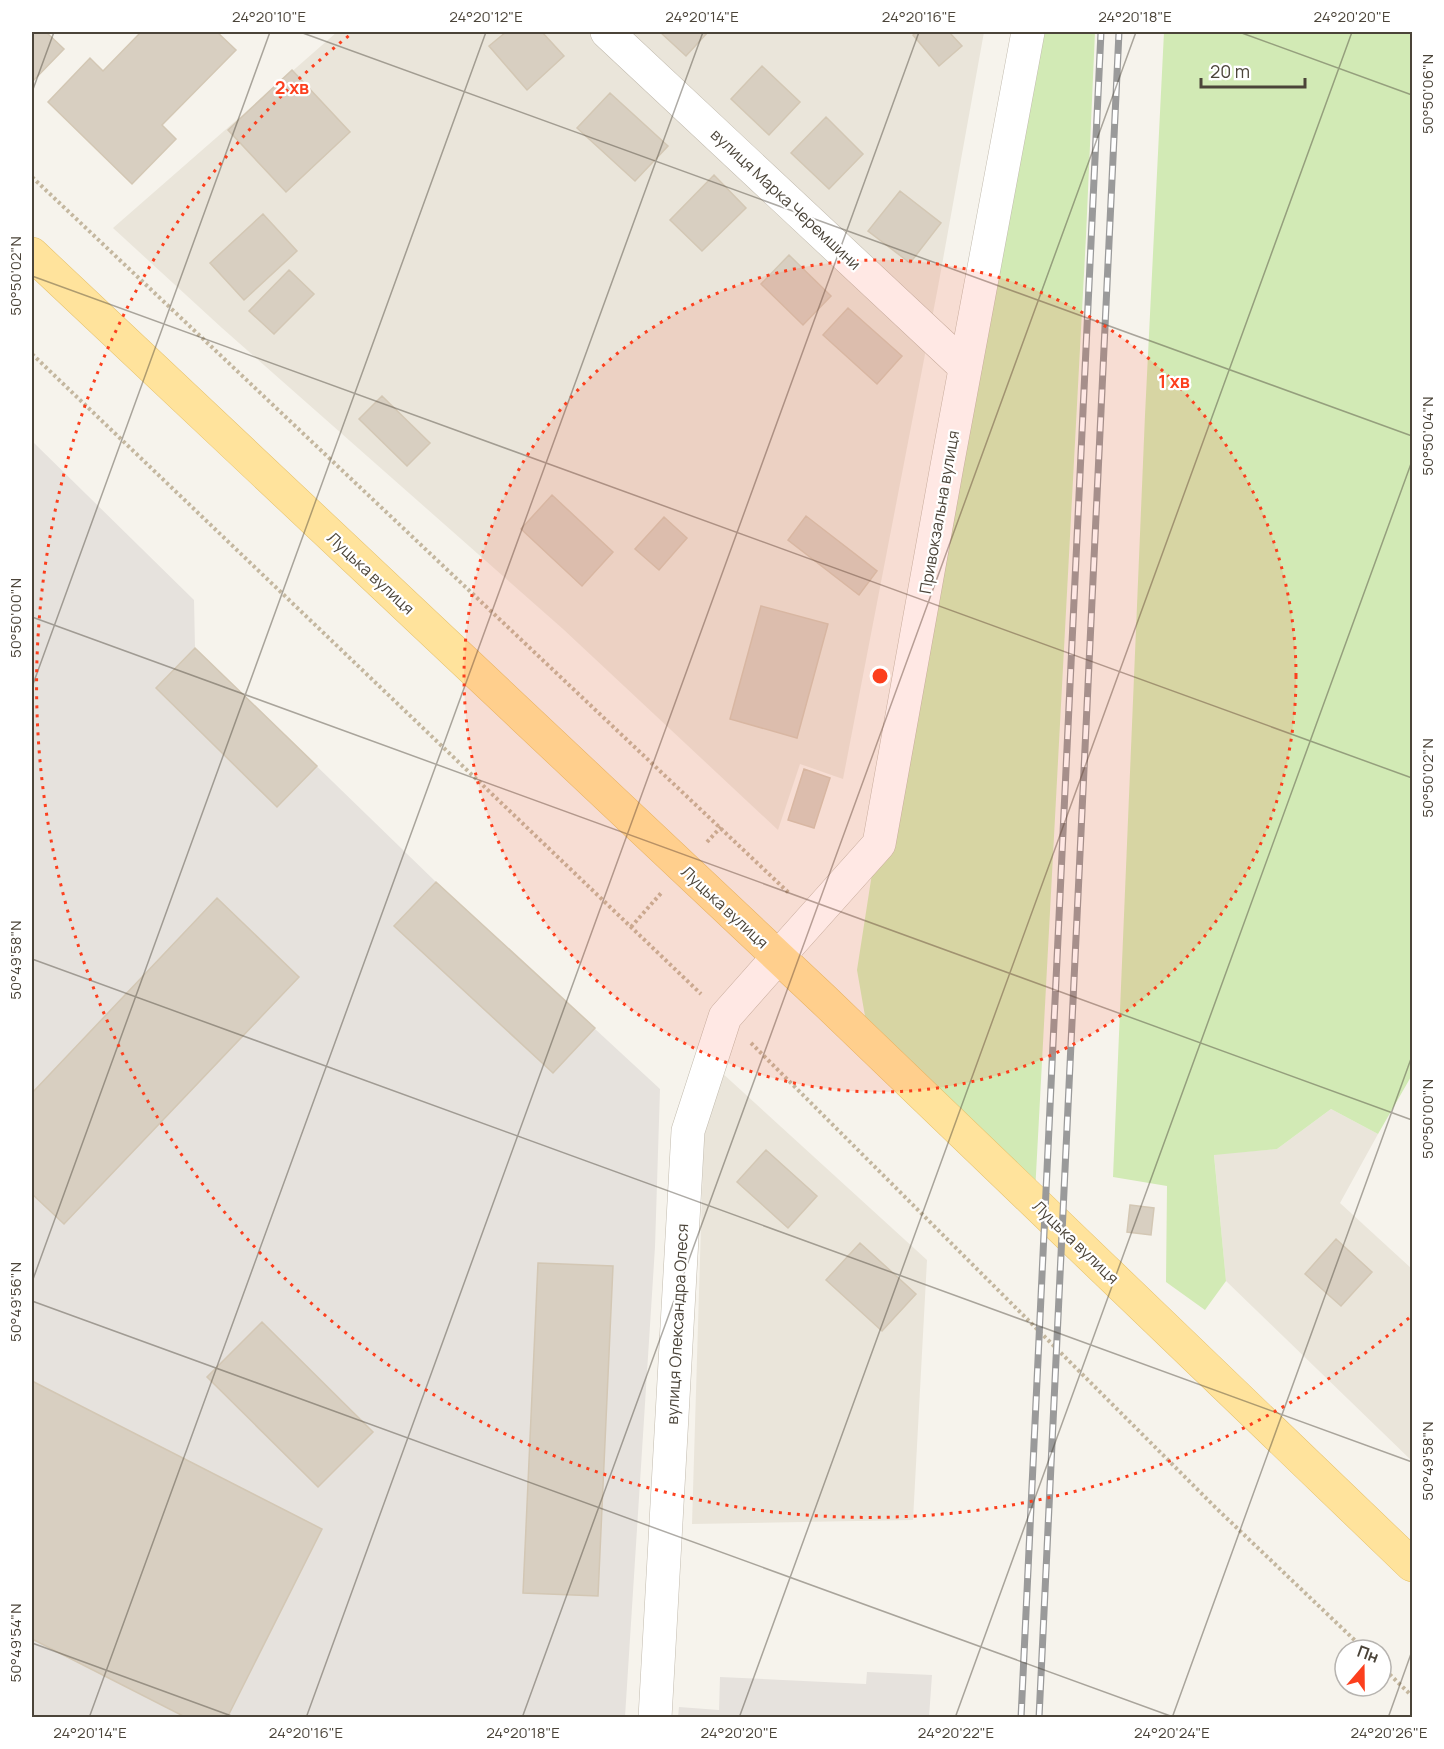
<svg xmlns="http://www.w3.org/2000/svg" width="1444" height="1749" font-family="Manrope,sans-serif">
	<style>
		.residential { fill: #eae5da }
		.industrial { fill: #e6e2dd }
		.green { fill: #d2eab5 }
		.building { fill: #d8cfc1; stroke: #d3c7b4; stroke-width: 1.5 }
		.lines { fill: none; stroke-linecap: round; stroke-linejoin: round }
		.minor-casing { stroke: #c2bbae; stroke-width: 34 }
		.tertiary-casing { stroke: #c2bbae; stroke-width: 34 }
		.primary-casing { stroke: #e6c16a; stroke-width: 34 }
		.path { stroke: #c4b79f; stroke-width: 4; stroke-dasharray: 3 3; stroke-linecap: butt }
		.minor { stroke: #fff; stroke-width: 33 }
		.tertiary { stroke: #fff; stroke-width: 33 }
		.primary { stroke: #ffe39c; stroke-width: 33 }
		.rail-casing { stroke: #9a9a9a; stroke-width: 7 }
		.rail { stroke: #fff; stroke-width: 4.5; stroke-dasharray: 14; stroke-linecap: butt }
		.ticks { fill: none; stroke: #4b4439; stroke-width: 1.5; stroke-opacity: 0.45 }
		.ring { fill: none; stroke: #fc3f1d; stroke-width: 3; stroke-dasharray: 3 6 }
		.labels { text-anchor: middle; stroke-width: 4.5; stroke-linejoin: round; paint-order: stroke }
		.street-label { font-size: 16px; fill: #4b4439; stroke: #fff }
		.centre { fill: #fc3f1d; stroke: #fff; stroke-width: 3 }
		.ring-label { font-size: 18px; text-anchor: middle; font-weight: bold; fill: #fc3f1d; stroke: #fff; stroke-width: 4.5; stroke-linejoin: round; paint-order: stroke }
		.neatline { fill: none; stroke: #4b4439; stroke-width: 2 }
		.ticks-label { font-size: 15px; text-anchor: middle; fill: #4b4439 }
	</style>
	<rect width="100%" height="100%" fill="#f6f3ec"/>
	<path class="residential" d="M337 32H984L938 287 843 779 800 764 778 830 563 629 222 328 113 228Z
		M721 1072 927 1260 913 1520 692 1524 704 1126Z
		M1331 1109 1378 1134 1340 1203 1412 1269V1461L1226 1281 1214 1154 1277 1149Z"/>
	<path class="industrial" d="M32 441 194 600 195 648 436 882 660 1089 655 1247 625 1717H32Z
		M867 1672 932 1675 929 1717H678L679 1707 719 1710 720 1677 866 1684Z"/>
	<path class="green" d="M1023 32H1095L1086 236 1035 1193 886 1050 865 1016 857 970 880 822Z
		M1164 32H1412V1075L1378 1134 1331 1109 1277 1149 1214 1155 1226 1281 1205 1310 1166 1282 1167 1186 1113 1177 1145 415Z"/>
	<path class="building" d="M32 32H46L64 49 32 82Z
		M141 32H217L236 50 162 125 176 139 132 184 48 102 90 58 103 71Z
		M506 32H542L564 56 527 90 489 46Z
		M660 32H708L686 56Z
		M917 32H949L962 46 939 66 913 35Z
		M762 66 800 102 769 135 731 99Z
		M292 70 350 132 286 192 228 130Z
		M610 93 668 146 635 181 577 128Z
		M826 117 863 154 829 189 791 153Z
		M714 175 746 208 702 251 670 220Z
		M900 191 941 223 910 263 868 231Z
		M263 214 297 251 244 300 210 263Z
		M789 255 831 296 803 325 761 284Z
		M289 270 314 294 274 334 249 311Z
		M848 308 902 356 877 384 823 335Z
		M382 396 430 443 407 466 359 419Z
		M552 495 613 552 582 586 521 529Z
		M806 516 877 571 859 595 788 540Z
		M664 517 687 538 659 570 635 549Z
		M761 606 828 624 797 738 730 719Z
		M195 648 317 766 277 807 156 688Z
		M804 769 830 778 814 828 788 820Z
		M436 882 595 1028 553 1073 394 926Z
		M217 898 299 977 64 1224 32 1194V1093Z
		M766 1150 817 1196 788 1228 737 1182Z
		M1130 1205 1154 1208 1151 1235 1127 1232Z
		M1336 1239 1372 1272 1341 1306 1305 1274Z
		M860 1243 916 1294 882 1331 826 1280Z
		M538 1263 613 1266 598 1596 523 1593Z
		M262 1322 373 1432 318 1487 207 1377Z
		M32 1381 322 1529 227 1718H187L32 1639Z"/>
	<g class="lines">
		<g class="minor-casing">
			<path id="minor" d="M607 32 965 367
				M655 1718 688 1131 725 1017 778 957"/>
		</g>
		<g class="tertiary-casing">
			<path id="tertiary" d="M778 957 879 844 947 466 1028 32"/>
		</g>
		<g class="primary-casing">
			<path id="primary" d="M32 254 823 999 1412 1565"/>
		</g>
		<path class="path" d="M32 177 790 894
			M32 354 701 994
			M707 842 721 827
			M631 927 662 892
			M751 1043 1216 1508 1365 1650
			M1381 1666 1412 1696"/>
		<use href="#minor" class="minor"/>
		<use href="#tertiary" class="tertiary"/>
		<use href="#primary" class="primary"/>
		<g class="rail-casing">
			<path id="rail" d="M1021 1718 1101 32
				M1039 1718 1119 32"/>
		</g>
		<use href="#rail" class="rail"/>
	</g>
	<path class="ticks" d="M300 32 1412 436M1239 32 1412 95M32 92 54 32M32 276 1412 778M32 617 1412 1120M32 687 270 32M32 959 1412 1462M32 1282 486 32M32 1301 1176 1718M32 1643 237 1718M89 1718 703 32M306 1718 919 32M522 1718 1136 32M739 1718 1352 32M955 1718 1412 461M1172 1718 1412 1056M1388 1718 1412 1651"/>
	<circle cx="880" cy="676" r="416" fill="#fc3f1d" fill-opacity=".12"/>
	<g class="ring">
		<circle cx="880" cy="676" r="416"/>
		<path d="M1409 1318A832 832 0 1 1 351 34"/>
	</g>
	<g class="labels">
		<g class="street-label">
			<text transform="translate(786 199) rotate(43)" y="6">вулиця Марка Черемшини</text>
			<text transform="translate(939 512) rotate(-80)" y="6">Привокзальна вулиця</text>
			<text transform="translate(371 573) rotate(43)" y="6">Луцька вулиця</text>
			<text transform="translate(725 907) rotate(43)" y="6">Луцька вулиця</text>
			<text transform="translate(1076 1242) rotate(44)" y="6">Луцька вулиця</text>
			<text transform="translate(677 1324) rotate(-87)" y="6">вулиця Олександра Олеся</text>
		</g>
	</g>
	<circle cx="880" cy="676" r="9" class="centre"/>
	<g class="ring-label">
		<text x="292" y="94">2 хв</text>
		<text x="1174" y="388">1 хв</text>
	</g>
	<rect width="1444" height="1749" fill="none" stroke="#ffffff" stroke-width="66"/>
	<g transform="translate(1363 1668) rotate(20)"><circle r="28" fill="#ffffff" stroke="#b7b4b0" stroke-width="1.5"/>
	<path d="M0-4.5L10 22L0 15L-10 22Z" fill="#fc3f1d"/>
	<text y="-9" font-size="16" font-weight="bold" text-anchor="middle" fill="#4b4439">Пн</text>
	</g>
	<path d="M1201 78v9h104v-9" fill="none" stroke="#4b4439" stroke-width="3"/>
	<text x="1210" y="78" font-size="18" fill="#4b4439" stroke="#ffffff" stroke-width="4.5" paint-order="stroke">20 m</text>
	<rect x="33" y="33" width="1378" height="1683" class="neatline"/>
	<g class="ticks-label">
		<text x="269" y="22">24°20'10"E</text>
		<text x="486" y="22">24°20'12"E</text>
		<text x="702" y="22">24°20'14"E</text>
		<text x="919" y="22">24°20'16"E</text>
		<text x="1135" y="22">24°20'18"E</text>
		<text x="1352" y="22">24°20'20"E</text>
		<text transform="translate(1428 94) rotate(-90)" y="5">50°50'06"N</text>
		<text transform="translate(16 276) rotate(-90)" y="5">50°50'02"N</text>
		<text transform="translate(1428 436) rotate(-90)" y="5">50°50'04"N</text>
		<text transform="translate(16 618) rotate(-90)" y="5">50°50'00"N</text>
		<text transform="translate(1428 778) rotate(-90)" y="5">50°50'02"N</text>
		<text transform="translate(16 960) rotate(-90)" y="5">50°49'58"N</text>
		<text transform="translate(1428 1119) rotate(-90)" y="5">50°50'00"N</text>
		<text transform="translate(16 1302) rotate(-90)" y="5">50°49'56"N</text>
		<text transform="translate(1428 1461) rotate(-90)" y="5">50°49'58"N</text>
		<text transform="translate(16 1643) rotate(-90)" y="5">50°49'54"N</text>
		<text x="90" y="1738">24°20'14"E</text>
		<text x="306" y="1738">24°20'16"E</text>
		<text x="523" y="1738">24°20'18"E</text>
		<text x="739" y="1738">24°20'20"E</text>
		<text x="956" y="1738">24°20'22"E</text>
		<text x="1172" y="1738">24°20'24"E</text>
		<text x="1389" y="1738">24°20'26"E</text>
	</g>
</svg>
